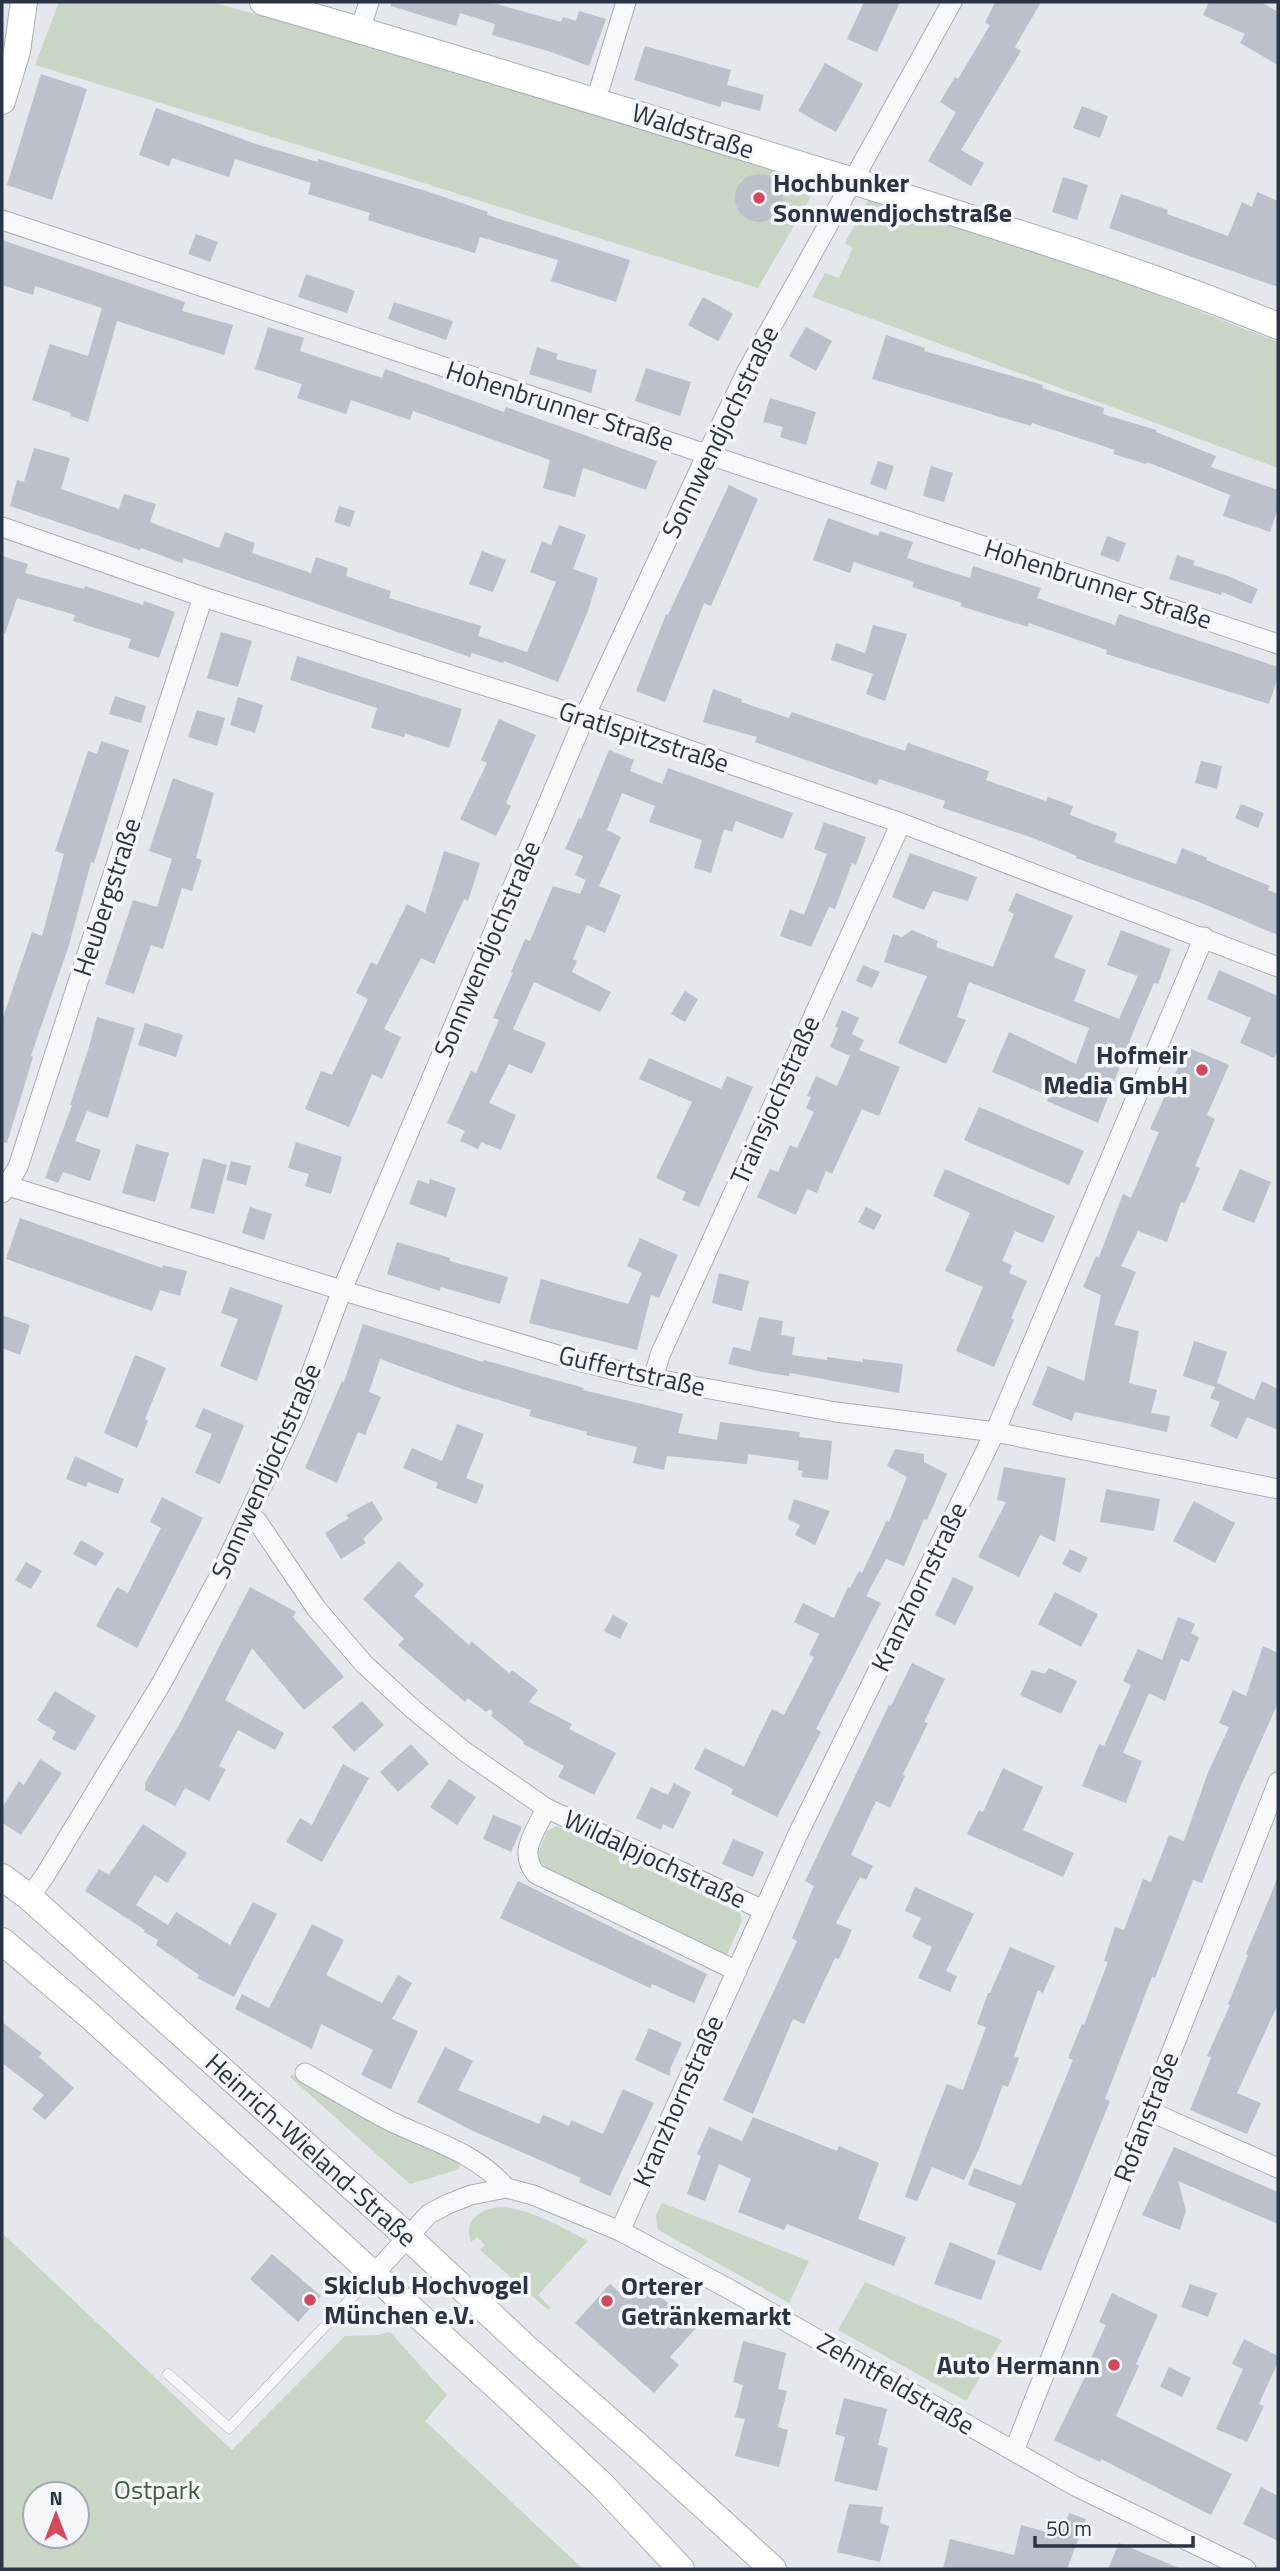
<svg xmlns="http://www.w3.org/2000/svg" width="1280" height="2571" font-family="'Titillium Web',sans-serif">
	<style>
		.green { fill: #c9d6c5; fill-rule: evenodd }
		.building { fill: #bbc0ca }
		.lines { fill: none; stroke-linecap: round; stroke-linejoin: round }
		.lane-casing { stroke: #a9aeb7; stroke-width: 11 }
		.street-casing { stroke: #a9aeb7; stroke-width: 21 }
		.secondary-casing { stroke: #a9aeb7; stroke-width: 28 }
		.lane { stroke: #f7f8fa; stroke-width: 10 }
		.street { stroke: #f7f8fa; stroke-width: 19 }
		.secondary { stroke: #fff; stroke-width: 26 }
		.poi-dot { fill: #d1495b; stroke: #f4f6f9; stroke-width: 2.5 }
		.labels { text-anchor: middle; stroke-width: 7; stroke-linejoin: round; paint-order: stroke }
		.street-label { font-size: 26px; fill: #2b3445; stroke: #f4f6f9 }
		.poi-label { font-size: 26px; font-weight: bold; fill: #2b3445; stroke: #f4f6f9; text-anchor: start }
		.park-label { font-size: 26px; fill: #3f6138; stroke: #f4f6f9 }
	</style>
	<rect width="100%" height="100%" fill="#e4e7ec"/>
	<path class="green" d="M59 2H211L347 39 821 179 758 288 401 176 35 65Z
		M871 195 1112 277 1278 342V468L812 297 825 273 839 278 853 248 845 243Z
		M557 1826 740 1913 742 1921 727 1955 548 1871 537 1857 547 1831Z
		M293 2074 459 2164 460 2169 410 2184 290 2077Z
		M662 2203 809 2261 789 2303 662 2232 657 2228 656 2215Z
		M503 2207C533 2210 561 2227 588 2241L538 2295 551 2308 548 2310 480 2250 485 2245 477 2237 471 2242C463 2218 482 2208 503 2207Z
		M2 2233 232 2450 345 2336 377 2335 390 2332 447 2395 425 2421 583 2569H2ZM35 2494H77V2536H35Z
		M865 2282 1002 2340 966 2401 838 2330Z"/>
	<path class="building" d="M391 2H489L561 22 563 17 576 21 579 11 606 19 589 66 551 52 492 35 495 24 460 13 456 26 391 6Z
		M864 2H900L877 52 847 39Z
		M995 2H1041L1015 47 1021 51 961 150 984 163 971 186 928 161 956 112 940 102 955 77 958 79 990 25 985 23Z
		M1209 2H1261L1278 12V65L1240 43 1245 34 1203 15Z
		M645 46 731 70 727 85 764 95 760 111 722 101 720 107 634 80Z
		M825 63 863 84 836 132 798 111Z
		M41 74 87 89 52 200 7 185Z
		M1082 106 1108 116 1100 138 1073 128Z
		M156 108 259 145 318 162V159L426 191 488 212 487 215 630 260 616 302 551 281 558 260 480 237 475 253 412 234 368 220 370 213 308 194 311 183 235 159 229 177 172 158 169 166 139 155Z
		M735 198a24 24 0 1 1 48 0a24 24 0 1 1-48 0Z
		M1063 177 1088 185 1077 220 1052 212Z
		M1257 192 1278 201V287L1109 228 1121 194 1168 210 1167 214 1228 236 1242 202 1252 207Z
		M196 234 218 242 210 262 188 254Z
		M2 240 185 302 182 311 233 325 224 355 117 321 88 422 70 416 71 413 32 400 50 344 88 356 102 308 35 286 33 295 2 285Z
		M306 274 355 291 347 313 298 297Z
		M703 297 733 314 718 341 688 325Z
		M394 302 453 321 446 340 388 319Z
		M268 327 304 338 300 351 382 378 385 369 504 412 506 407 657 461 646 490 583 468 575 497 543 488 550 460 413 411 410 420 351 400 346 414 297 398 302 384 255 369Z
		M806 327 832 341 816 371 789 356Z
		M886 335 925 348 924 351 1043 385 1042 388 1104 408 1103 414 1156 430V432L1216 456 1211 467 1278 490V508L1270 532 1223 516 1230 495 1147 462 1146 464 1113 454 1115 450 1032 423 1031 426 872 379Z
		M537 347 558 354 556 359 597 370 591 393 529 374Z
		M646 368 691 382 680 416 635 401Z
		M770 398 816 412 806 445 780 437 783 427 763 422Z
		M34 448 70 458 61 489 119 509 124 494 156 504 150 522 219 548 225 532 255 543 252 553 311 573 316 557 348 568 346 576 391 591 389 598 481 626 478 636 527 652 556 582 530 572 542 541 551 545 559 525 586 535 573 569 598 578 588 611 558 682 504 661 503 663 472 653 470 657 184 558 182 563 141 548 140 550 10 506 17 480 24 482Z
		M878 461 894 466 886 490 870 484Z
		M931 466 953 473 944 502 923 496Z
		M729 485 758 499 711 606 704 603 665 702 636 691 666 614 668 615Z
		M339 506 355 511 350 527 334 522Z
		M828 518 878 536 880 531 913 542 907 558 970 578 973 566 1041 588 1037 598 1115 625 1119 614 1278 667V677L1269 704 1106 654 1107 650 1029 623 1028 627 960 606 962 603 912 587 914 582 854 562 850 573 813 560Z
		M1107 536 1126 543 1119 562 1100 555Z
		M482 551 506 560 493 592 469 584Z
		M1177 555 1195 561 1193 565 1228 576 1258 589 1251 604 1222 592 1221 595 1169 579Z
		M2 556 28 564 25 573 84 589 85 586 143 605 144 601 175 612 159 658 128 648 131 639 73 621 75 615 17 598 5 634 2 633Z
		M873 625 907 634 885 701 866 694 873 674 831 660 836 643 865 653Z
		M221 632 252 641 238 687 207 678Z
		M297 656 462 709 449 748 405 733 404 737 371 728 377 708 290 680Z
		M713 689 742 699 741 702 789 718 792 712 905 751 908 743 989 771 986 780 1046 801 1048 797 1073 806 1070 815 1117 833 1114 842 1176 864 1182 848 1207 858 1206 860 1270 886 1268 890 1278 894V935L1199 902 1076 858 1077 856 1033 838 943 808 945 801 879 779 877 785 755 742 757 737 703 722Z
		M115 696 146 706 141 723 109 714Z
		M238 697 263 705 255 733 230 725Z
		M197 710 225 718 217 746 188 737Z
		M499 719 536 735 506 803 511 806 496 836 460 819 487 763 481 760Z
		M101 741 129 750 94 863 91 862 69 945 31 1056 33 1057 7 1143 2 1142V1020L32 932 42 936 64 854 55 851 88 751 97 754Z
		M609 750 634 760 630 771 662 784 668 768 793 813 783 839 736 821 732 832 724 829 711 873 694 868 702 840 649 822 655 806 622 793 607 830 621 837 599 886 621 895 605 933 587 925 573 959 577 961 572 972 611 992 600 1012 534 982 513 1029 546 1043 532 1074 509 1064 489 1103 516 1115 501 1150 481 1142 478 1149 460 1141 465 1131 447 1123 471 1071 476 1073 499 1020 493 1018 513 973 511 972 525 939 530 941 553 886 580 894 586 880 592 883 575 875 583 856 565 849 579 818 581 819Z
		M1201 761 1222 766 1217 789 1195 783Z
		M173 778 214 793 196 858 202 860 192 891 182 888 163 949 151 945 134 994 105 984 133 900 157 907 172 859 149 851Z
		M1241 804 1264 813 1258 828 1235 818Z
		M824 822 866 837 856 865 852 863 835 909 829 907 811 947 780 936 790 909 804 915 827 854 814 849Z
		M444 851 480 863 468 901 464 899 434 964 421 958 384 1029 401 1037 382 1079 372 1074 349 1127 305 1109 321 1071 332 1075 368 999 356 993 371 962 377 965 407 904 425 913Z
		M910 853 977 877 968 901 933 891 924 910 892 897Z
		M1016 893 1073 916 1054 957 1086 970 1074 1001 1119 1019 1138 976 1107 965 1121 930 1171 949 1158 984 1154 983 1136 1025 1098 1123 1047 1101 1049 1096 992 1072 1009 1032 1076 1064 1089 1028 969 982 957 1017 966 1020 946 1064 898 1043 927 976 884 962 893 934 902 937 912 930 938 941 936 947 993 967 1014 914 1008 911Z
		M863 965 880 972 872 988 856 981Z
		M1219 970 1278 996V1050L1274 1058 1240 1043 1251 1018 1207 999Z
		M685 991 698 999 685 1022 671 1014Z
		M842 1010 859 1018 852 1034 864 1040 859 1050 900 1067 879 1116 862 1109 832 1174 826 1171 817 1193 807 1189 796 1215 757 1197 770 1169 778 1172 790 1145 797 1148 814 1112 806 1108 811 1097 807 1096 816 1076 837 1086 850 1056 830 1047 838 1028 835 1027Z
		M97 1017 135 1028 108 1118 87 1111 75 1141 101 1150 90 1181 63 1172 58 1183 45 1178 72 1105H70L88 1050Z
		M145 1023 183 1035 176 1057 138 1045Z
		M1187 1047 1229 1065 1207 1115 1215 1119 1195 1166 1200 1168 1185 1203 1181 1202 1167 1242 1138 1231 1121 1266 1136 1272 1114 1325 1139 1331 1129 1383 1157 1390 1151 1413 1170 1416 1167 1432 1075 1412 1072 1421 1032 1405 1048 1366 1084 1381 1101 1295 1083 1287 1096 1256 1099 1257 1123 1194 1131 1198 1159 1132 1150 1129Z
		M649 1058 721 1089 727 1076 753 1087 699 1207 682 1200 686 1192 656 1178 692 1102 639 1079Z
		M979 1107 1084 1151 1069 1185 964 1140Z
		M296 1142 342 1157 331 1194 305 1186 309 1174 288 1168Z
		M136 1144 169 1153 155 1202 122 1193Z
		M203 1158 227 1165 214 1214 190 1208Z
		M231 1161 251 1166 246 1185 226 1180Z
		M945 1169 1055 1216 1043 1243 1015 1231 1002 1261 1012 1265 1009 1273 1027 1281 1011 1318 1014 1320 994 1367 956 1351 983 1287 945 1271 970 1213 933 1196Z
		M1240 1169 1271 1182 1254 1223 1222 1210Z
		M430 1179 456 1188 446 1217 409 1204 418 1180 429 1184Z
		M250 1207 272 1214 264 1240 242 1233Z
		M866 1207 882 1215 874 1230 858 1222Z
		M20 1218 162 1268 163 1265 187 1271 180 1296 160 1290 152 1311 6 1259Z
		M640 1238 678 1255 659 1298 651 1295 637 1350 529 1323 541 1279 628 1304 642 1273 627 1266Z
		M397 1242 450 1258V1261L508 1277 500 1304 441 1287 440 1291 387 1274Z
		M719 1273 749 1281 742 1311 712 1303Z
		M230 1287 283 1305 257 1381 220 1366 238 1319 221 1313Z
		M2 1315 30 1325 20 1355 2 1348Z
		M759 1317 783 1321 781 1335 795 1337 792 1355 827 1360V1357L863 1362V1359L903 1364 899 1393 790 1373 789 1376 762 1372 728 1364 733 1347 750 1351Z
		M363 1324 483 1362 484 1360 584 1388 583 1390 683 1414 678 1433 717 1440 720 1422 800 1432 799 1437 832 1441 828 1480 801 1477 803 1471 798 1470 799 1461 748 1454 747 1464 667 1456 664 1470 633 1463 637 1447 586 1435 587 1432 529 1416 531 1410 462 1389 380 1359 369 1392 381 1397 365 1435 358 1432 337 1483 305 1468 342 1381 344 1382Z
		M1194 1341 1227 1352 1217 1383 1254 1400 1262 1381 1278 1389V1430L1247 1417 1237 1439 1210 1426 1220 1402 1210 1398 1215 1387 1183 1376Z
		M135 1355 166 1368 145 1419 148 1421 137 1448 104 1433Z
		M203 1408 244 1425 220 1484 195 1473 212 1434 195 1427Z
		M457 1424 484 1434 466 1478 484 1485 477 1504 436 1488 438 1483 403 1468 412 1448 442 1461Z
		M895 1449 924 1454V1462L947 1474 927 1520 924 1519 904 1566 886 1559 866 1596 881 1603 816 1729 821 1732 777 1817 731 1794 733 1789 694 1769 705 1748 744 1767 772 1709 784 1715 814 1657 809 1655 819 1634 794 1622 803 1603 834 1618 848 1587 850 1588 859 1571 862 1573 887 1520 889 1522 907 1477 887 1466Z
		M75 1456 124 1479 118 1494 88 1482 86 1487 66 1479Z
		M1004 1467 1066 1478 1055 1542 1040 1535 1019 1577 978 1557 1006 1502 997 1500Z
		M1106 1489 1160 1499 1154 1531 1100 1522Z
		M162 1497 203 1518 137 1648 96 1626 117 1587 128 1593 161 1528 150 1522Z
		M794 1499 830 1511 815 1545 795 1535 800 1525 788 1519Z
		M372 1501 383 1519 363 1539 366 1543 341 1559 325 1533 349 1518 346 1515Z
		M1194 1501 1235 1523 1215 1563 1173 1541Z
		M81 1540 104 1553 96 1566 73 1554Z
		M1070 1549 1088 1558 1080 1573 1062 1564Z
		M399 1561 424 1585 414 1596 469 1645 471 1641 509 1673 512 1670 538 1690 529 1702 572 1724 569 1729 616 1753 594 1795 558 1777 564 1766 523 1744 524 1742 491 1716 493 1712 490 1709 486 1712 468 1698 465 1702 398 1645 404 1639 363 1599Z
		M26 1562 42 1571 31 1589 15 1580Z
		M953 1577 974 1587 955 1625 935 1615Z
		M250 1587 296 1612 293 1617 344 1677 304 1710 252 1648 225 1700 284 1733 275 1750 238 1730 219 1766 226 1769 209 1801 185 1788 175 1806 145 1790V1783L180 1723Z
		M1055 1592 1098 1614 1081 1647 1038 1624Z
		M613 1615 628 1623 620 1639 604 1631Z
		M1178 1617 1195 1624 1191 1633 1199 1637 1189 1662 1181 1659 1165 1701 1149 1693 1123 1753 1142 1761 1126 1803 1082 1786 1099 1744 1104 1746 1131 1685 1123 1681 1138 1649 1162 1660Z
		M1263 1646 1278 1653V1703L1239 1790 1202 1883 1193 1880 1155 1978 1152 1977 1105 2099 1110 2101 1041 2271 997 2254 1016 2203 968 2185 974 2168 1021 2186 1073 2060 1068 2058 1082 2024 1084 2025 1108 1962 1104 1961 1115 1927 1124 1930 1143 1879 1151 1882 1169 1835 1184 1841 1207 1775 1229 1727 1219 1723 1233 1690 1246 1696Z
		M912 1663 945 1679 924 1722 928 1723 903 1774 905 1776 890 1808 876 1801 851 1855 873 1866 866 1880 860 1877 836 1923 852 1930 839 1959 835 1958 804 2024 793 2019 753 2114 723 2100 797 1941 792 1938 814 1886 805 1881 889 1705 891 1706Z
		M1049 1668 1077 1681 1061 1714 1020 1695 1032 1670 1045 1674Z
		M55 1691 96 1716 75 1751 52 1739 56 1732 37 1720Z
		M362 1701 384 1725 354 1752 332 1727Z
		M411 1744 429 1764 398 1792 380 1772Z
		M40 1759 62 1773 21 1835 2 1823V1808L19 1781 24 1785Z
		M343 1764 369 1778 322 1862 286 1842 300 1818 312 1825Z
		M1003 1768 1043 1787 1023 1830 1074 1853 1063 1877 967 1834 979 1810 983 1812Z
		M449 1779 476 1797 457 1825 430 1807Z
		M674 1783 691 1792 673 1829 663 1824 661 1830 636 1818 651 1787 668 1795Z
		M493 1815 522 1827 511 1852 483 1839Z
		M143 1824 187 1853 167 1883 155 1875 136 1905 168 1925 176 1912 230 1945 253 1902 277 1914 234 1997 197 1978 199 1975 156 1945 158 1940 144 1932 145 1930 85 1891 99 1869 109 1875Z
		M733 1839 764 1852 753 1877 722 1864Z
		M1278 1877V2004L1237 2093 1261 2103 1247 2134 1190 2110 1211 2058 1207 2056 1230 2005 1228 2004 1248 1955 1246 1954Z
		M518 1881 707 1974 694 2003 652 1984 650 1988 500 1918Z
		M915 1887 974 1914 946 1971 957 1976 950 1992 918 1978 932 1947 912 1937 921 1918 905 1911Z
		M312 1924 344 1940 326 1975 382 2003 398 1975 412 1983 392 2019 418 2031 391 2089 361 2075 373 2050 321 2024 312 2049 235 2009 242 1994 269 2008Z
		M1010 1947 1055 1966 1043 1993 1038 1990 1014 2056 1019 2058 1008 2087 1003 2085 979 2149 964 2180 932 2167 917 2201 905 2197 927 2134 947 2084 963 2090 986 2027 977 2024 988 1993H990Z
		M2 2022 42 2053 39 2057 74 2088 45 2120 32 2109 44 2095 2 2063Z
		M649 2028 682 2043 670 2069V2076L635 2060Z
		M445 2047 473 2061 458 2090 539 2124 543 2115 569 2126 571 2120 603 2134 623 2089 654 2103 610 2196 579 2182 581 2178 471 2130 417 2102Z
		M753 2117 837 2151 839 2146 879 2163 858 2219 906 2237 894 2266 787 2224 784 2230 738 2212 751 2179 719 2164 705 2201 687 2194 701 2156 697 2154 709 2127 742 2141Z
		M1174 2147 1278 2192V2224L1178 2181 1186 2210 1180 2230 1142 2215Z
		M950 2242 996 2261 981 2300 934 2284Z
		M272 2254 321 2296 298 2322 250 2279Z
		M632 2278 654 2291 696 2328 670 2357 679 2365 654 2393 575 2323 610 2284 619 2292Z
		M1190 2284 1217 2293 1208 2317 1181 2307Z
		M1112 2293 1158 2315 1136 2364 1139 2366 1116 2416 1232 2474 1211 2515 1101 2459 1100 2462 1054 2440 1085 2377 1083 2376 1106 2325 1099 2322Z
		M1244 2339 1278 2356V2362L1259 2404 1264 2406 1247 2442 1216 2429 1243 2369 1232 2364Z
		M743 2341 786 2353 778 2389 787 2391 778 2427 788 2430 779 2467 735 2456 745 2419 735 2417 743 2385 733 2382Z
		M1169 2367 1191 2378 1182 2397 1160 2387Z
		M844 2398 887 2409 878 2445 888 2448 877 2491 834 2481 845 2437 835 2434Z
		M1261 2487 1278 2496V2541L1243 2524Z
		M849 2504 883 2507 880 2523 889 2526 880 2562 837 2552Z
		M1069 2513 1086 2519 1067 2569H943L950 2539 1014 2555 1021 2525 1061 2536Z
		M1119 2543 1134 2549 1181 2569H1108Z"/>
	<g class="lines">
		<g class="lane-casing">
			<path id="lane" d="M168 2374 229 2428 372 2276"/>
		</g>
		<g class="street-casing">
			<path id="street" d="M360 30 369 2
				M596 100 626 2
				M2 220 1278 644
				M2 527 203 597 565 711 599 719 901 823 1278 967
				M2 1184 354 1294 578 1361 639 1376 836 1412 995 1432 1278 1489
				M2 1193 18 1167 203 597
				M653 1379 660 1355 901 823
				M248 1515 257 1521 316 1608 364 1664 414 1710 464 1751 546 1808 763 1910
				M546 1808C536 1832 517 1851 536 1874L737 1971
				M29 1897 44 1877 161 1684 221 1573 296 1414 342 1290 585 716 707 454 747 371 952 2
				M305 2073C333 2089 361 2106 390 2121 431 2141 476 2152 506 2188
				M1149 2111 1278 2168
				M620 2231 797 1836 995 1432 1204 937
				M373 2275 429 2214 448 2204 471 2195 506 2188 533 2195 620 2231 729 2289 1075 2486 1246 2569
				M1014 2451 1278 1782"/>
		</g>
		<g class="secondary-casing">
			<path id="secondary" d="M263 2C455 57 646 117 837 176 986 223 1134 267 1278 326
				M2 101 17 51 24 2
				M2 1877 29 1897 126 1984 408 2237 525 2347 638 2446 773 2569
				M2 1941 90 2016 508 2397 602 2485 681 2569"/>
		</g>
		<use href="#lane" class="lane"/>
		<use href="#street" class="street"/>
		<use href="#secondary" class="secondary"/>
	</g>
	<g class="poi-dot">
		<circle cx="759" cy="198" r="7"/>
		<circle cx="1202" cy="1070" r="7"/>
		<circle cx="310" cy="2300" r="7"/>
		<circle cx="607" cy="2301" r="7"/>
		<circle cx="1114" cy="2365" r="7"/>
	</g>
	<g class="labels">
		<g class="street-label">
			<text transform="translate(693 131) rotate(18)" y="9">Waldstraße</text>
			<text transform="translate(560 406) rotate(18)" y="9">Hohenbrunner Straße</text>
			<text transform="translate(720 432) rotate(-64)" y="9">Sonnwendjochstraße</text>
			<text transform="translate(1098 584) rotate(18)" y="9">Hohenbrunner Straße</text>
			<text transform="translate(644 737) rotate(18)" y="9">Gratlspitzstraße</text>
			<text transform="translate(107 897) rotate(-72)" y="9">Heubergstraße</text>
			<text transform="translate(487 949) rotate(-67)" y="9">Sonnwendjochstraße</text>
			<text transform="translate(775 1100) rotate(-66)" y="9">Trainsjochstraße</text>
			<text transform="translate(632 1371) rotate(13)" y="9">Guffertstraße</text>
			<text transform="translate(266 1471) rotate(-66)" y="9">Sonnwendjochstraße</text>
			<text transform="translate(919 1587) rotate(-64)" y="9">Kranzhornstraße</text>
			<text transform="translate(655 1859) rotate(25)" y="9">Wildalpjochstraße</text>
			<text transform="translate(678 2101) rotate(-66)" y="9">Kranzhornstraße</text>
			<text transform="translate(1146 2117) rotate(-69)" y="9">Rofanstraße</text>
			<text transform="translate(311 2150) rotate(42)" y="9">Heinrich-Wieland-Straße</text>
			<text transform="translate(896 2384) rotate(30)" y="9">Zehntfeldstraße</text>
		</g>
		<g class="poi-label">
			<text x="773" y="192">Hochbunker<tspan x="773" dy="30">Sonnwendjochstraße</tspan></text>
			<text x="1188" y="1064" text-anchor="end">Hofmeir<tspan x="1188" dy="30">Media GmbH</tspan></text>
			<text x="324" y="2294">Skiclub Hochvogel<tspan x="324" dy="30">München e.V.</tspan></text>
			<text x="621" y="2295">Orterer<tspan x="621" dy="30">Getränkemarkt</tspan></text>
			<text x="1100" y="2374" text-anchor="end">Auto Hermann</text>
		</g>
		<g class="park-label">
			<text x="157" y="2499">Ostpark</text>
		</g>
	</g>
	<rect width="1280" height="2571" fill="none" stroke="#2b3445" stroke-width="7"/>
	<g transform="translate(56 2515)"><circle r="33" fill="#f4f6f9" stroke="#a4a8b1" stroke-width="2"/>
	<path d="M0-5L12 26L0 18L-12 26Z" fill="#d1495b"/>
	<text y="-10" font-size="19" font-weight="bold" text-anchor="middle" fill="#2b3445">N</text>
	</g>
	<path d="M1035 2536v10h158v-10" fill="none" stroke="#2b3445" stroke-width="3.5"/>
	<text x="1046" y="2536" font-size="21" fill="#2b3445" stroke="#f4f6f9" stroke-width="5" paint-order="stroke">50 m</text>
</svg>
